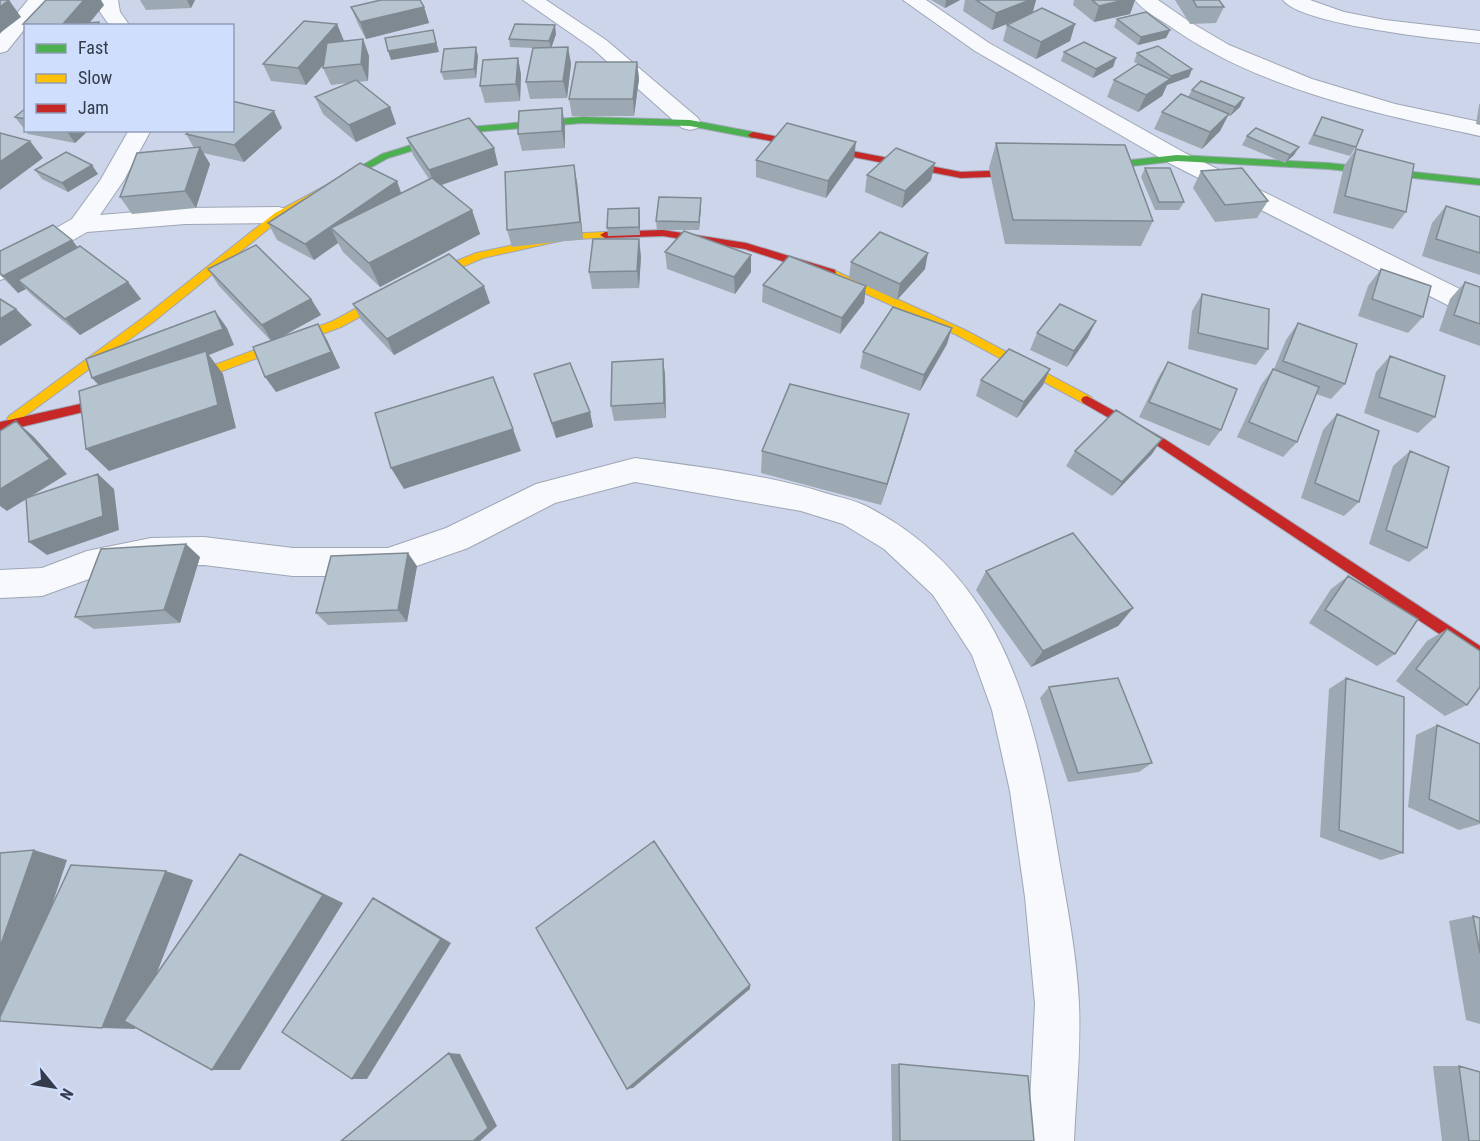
<svg xmlns="http://www.w3.org/2000/svg" width="1480" height="1141" font-family="'Roboto Condensed',sans-serif">
	<style>
		.lines { fill: none; stroke-linecap: round; stroke-linejoin: round }
		.street-casing { stroke: #9fa6b6; stroke-width: 2 }
		.fast-casing { stroke: #9fa6b6; stroke-width: 2 }
		.slow-casing { stroke: #9fa6b6; stroke-width: 2 }
		.jam-casing { stroke: #9fa6b6; stroke-width: 2 }
		.street { fill: #f7f9fc; fill-rule: evenodd }
		.fast { fill: #4caf50; fill-rule: evenodd }
		.slow { fill: #ffc107; fill-rule: evenodd }
		.jam { fill: #c62828; fill-rule: evenodd }
		.wall { fill: #9da9b2 }
		.shaded-wall { fill: #7f8991 }
		.building { fill: #b6c4cf; stroke: #7f8991; stroke-width: 1.5 }
	</style>
	<rect width="100%" height="100%" fill="#ccd5e9"/>
	<g class="lines">
		<g class="street-casing">
			<path id="street" d="M28 0H48L7 51 0 53V34Z
				M98 0H118L120 12 130 26H110L100 12Z
				M523 0H546L606 40 698 118 701 123 698 128 690 130 682 128 592 48Z
				M903 0H926L989 43 1185 153 1480 299V319L1471 317 1169 163 975 51Z
				M1135 0H1158L1190 22 1229 45 1312 79 1395 104 1480 122V136C1373 113 1258 89 1168 25 1157 18 1143 10 1135 0Z
				M1283 0H1310L1344 12 1385 20 1480 31V43C1446 40 1301 25 1283 0Z
				M129 130H151L124 180 100 215 185 208 279 207 288 210 291 215 288 220 279 223 185 224 87 232 9 277 0 280V260L72 219 101 179Z
				M635 458C699 467 764 474 825 493 839 497 854 500 866 506 1006 577 1036 717 1059 859 1067 906 1077 956 1079 1004 1081 1049 1076 1096 1074 1141H1028L1035 1004 1025 897 1010 791 992 710 972 655 933 595 884 549 843 524 801 511 635 482 555 503 468 548 388 576H293L204 565 151 566 89 579 42 596 0 598V570L42 568 87 551 151 538 204 537 293 548H388L446 528 536 484Z"/>
		</g>
		<g class="fast-casing">
			<path id="fast" d="M582 117 690 120 753 132 758 135 753 138 690 126 582 123 474 132 388 158 343 183 335 181 382 154 470 127Z
				M1177 155 1328 163 1480 179V185L1328 169 1177 161 1086 171 1081 168 1086 165Z"/>
		</g>
		<g class="slow-casing">
			<path id="slow" d="M340 178 343 179V183L283 217 152 323 17 422H9L7 419 9 416 144 317 275 213Z
				M605 232 610 235 609 237 564 240 483 258 415 287 341 327 182 386H174L172 383 174 380 333 321 407 281 476 253 564 234Z
				M831 269 965 330 1091 397 1093 400 1087 404 1083 403 957 335 827 276 826 273Z"/>
		</g>
		<g class="jam-casing">
			<path id="jam" d="M753 132 961 172 1034 169 1039 172 1034 175 961 178 750 137 748 135Z
				M663 230 746 243 835 270 836 273 831 277 745 249 663 236 605 238 600 235 605 232Z
				M125 394 131 398 129 401 0 432V422Z
				M1087 396 1166 440 1480 646V661L1158 446 1083 403 1081 400 1083 397Z"/>
		</g>
		<use href="#street" class="street"/>
		<use href="#fast" class="fast"/>
		<use href="#slow" class="slow"/>
		<use href="#jam" class="jam"/>
	</g>
	<path class="wall" d="M140 0H195L191 8 146 10Z
		M931 0H960L945 8Z
		M965 0H1036L1033 12 1075 24 1070 41 1036 59 1003 41 1007 25 1016 20 992 30 963 11Z
		M1074 0H1135L1130 14 1094 22 1073 5Z
		M1175 0H1219L1224 7 1216 23 1190 24Z
		M104 5 89 23 101 26H26V27L23 24Z
		M351 7H424L429 23 366 39 358 24Z
		M1117 19 1170 30 1166 38 1138 45 1114 27Z
		M337 24 344 41 363 39 369 56 368 81 359 82 390 107 396 124 356 142 323 114 315 97 348 83 331 85 323 68 324 64 306 85 271 81 263 64Z
		M556 34 551 47H568L571 64 567 98 530 99 526 82 533 48 510 47 509 39Z
		M1064 52 1116 58 1113 67 1093 78 1061 61Z
		M1137 53 1189 77 1167 85 1162 96 1138 112 1107 97 1114 80 1138 64 1134 62Z
		M478 56 476 78 444 80 441 72Z
		M518 58 521 75 520 101 485 103 480 86Z
		M637 62 639 79 634 116H572L569 99Z
		M1192 90 1240 107 1230 116 1228 115 1220 131 1202 149 1154 129 1162 112 1188 97Z
		M1480 103V125L1476 124 1479 105Z
		M26 108V130H89L75 143 28 134 15 117Z
		M1322 117 1356 147 1350 156 1308 144 1317 126Z
		M565 125V148L522 151 518 134Z
		M282 128 244 162 203 153 210 164 196 208 132 214 120 197 194 148 186 134Z
		M1247 136 1294 155 1285 163 1242 145Z
		M407 138 494 148 498 165 442 185 472 210 480 234 380 287 343 252 338 243 314 260 277 240 268 223 401 193 429 179 413 155Z
		M996 143 1153 221 1141 246 1005 244 989 168Z
		M1356 149 1406 212 1393 229 1333 213 1344 166Z
		M854 159 826 198 756 177V160Z
		M935 163 931 180 902 208 865 192 867 175Z
		M1145 168 1184 202 1179 210H1155L1141 177Z
		M35 170 98 174 68 192 42 179Z
		M1201 171 1268 201 1257 218 1215 222 1193 188Z
		M577 182 583 239 512 247 507 230Z
		M701 206 699 230H657L656 221Z
		M1446 206 1480 217V275L1422 256 1432 223Z
		M639 208 640 217V235L608 236 607 228Z
		M72 240 77 247 128 282 141 299 80 335 33 296 26 289 18 293 0 275V251Z
		M665 252 751 255V272L735 294 667 269Z
		M641 256 639 288 592 289 589 272Z
		M851 262 925 269 897 300 849 278Z
		M208 269 311 299 321 315 279 338 327 340 340 368 276 392 271 341 219 286Z
		M1381 269 1423 317 1408 333 1358 316 1368 286Z
		M1465 282 1480 287V346L1439 331 1450 299Z
		M763 285 866 286 864 303 840 334 762 302Z
		M1202 294 1268 349 1256 365 1188 349 1192 311Z
		M490 303 394 355 361 320 353 304Z
		M1298 323 1345 384 1331 399 1316 394 1297 442 1283 457 1237 437 1261 385 1273 369H1274L1286 340Z
		M1037 333 1088 337 1067 367 1030 350Z
		M947 344 920 391 860 368 863 352Z
		M1390 356 1435 417 1418 433 1364 413 1376 372Z
		M663 359 665 375 666 418 614 421 611 406Z
		M1168 362 1221 430 1209 446 1139 417 1158 378Z
		M534 374 590 412 593 427 556 438Z
		M981 380 1043 385 1017 418 976 396Z
		M909 414 903 436 881 505 761 473 762 451Z
		M1337 414 1359 502 1344 516 1301 498 1323 430Z
		M1075 451 1152 454 1112 496 1066 466Z
		M1410 451 1427 548 1409 562 1369 544 1393 466Z
		M200 557 180 623 94 629 75 617Z
		M417 566 407 622 328 625 316 613Z
		M986 571 1133 608 1118 626 1031 667 976 590Z
		M1348 576 1395 654 1377 666 1309 623 1331 589Z
		M1447 629 1467 705 1445 716 1396 681 1427 641Z
		M1346 678 1403 853 1381 860 1320 837 1329 689Z
		M1049 687 1152 763 1139 772 1068 782 1040 698Z
		M1437 725 1480 744V824L1459 830 1408 807 1416 735Z
		M1473 916 1480 918V1024L1466 1020 1449 921Z
		M891 1064H899L1034 1141H892Z
		M1433 1066H1459L1480 1141H1442Z"/>
	<path class="shaded-wall" d="M9 0 21 17 0 33V7Z
		M84 0H101L104 5 87 26H63L62 25Z
		M187 0H195L191 8Z
		M946 0H960L945 8Z
		M1030 0H1036L1032 14 992 30 996 13Z
		M1124 0H1135L1130 14 1094 22 1099 6Z
		M424 7 429 23 366 39 360 22Z
		M337 24 344 41 306 85 298 68Z
		M1075 24 1070 41 1036 59 1041 42Z
		M555 25 556 34 551 49 549 41Z
		M433 30 439 52 391 60 388 51Z
		M1170 30 1166 38 1138 45 1141 37Z
		M363 39 369 56 368 81 361 64Z
		M476 47 478 56 476 78 474 69Z
		M568 47 571 64 567 98 563 81Z
		M518 58 521 75 520 101 516 84Z
		M1116 58 1113 67 1093 78 1096 69Z
		M637 62 639 79 634 116 633 99Z
		M1192 69 1189 77 1167 85 1162 96 1138 112 1146 95 1170 79 1171 76Z
		M1244 98 1240 107 1230 116 1235 107Z
		M390 107 396 124 356 142 349 125Z
		M562 108 565 125V148L562 131Z
		M274 111 282 128 244 162 234 145Z
		M1229 114 1220 131 1202 149 1210 132Z
		M66 130H89L75 143Z
		M30 141 43 158 0 190V162Z
		M856 142 854 159 826 198 828 181Z
		M200 147 210 164 196 208 185 191Z
		M1299 147 1294 155 1285 163 1290 155Z
		M494 148 498 165 435 187 429 170Z
		M935 163 931 180 902 208 905 191Z
		M92 165 98 174 68 192 62 183Z
		M574 165 577 182 583 239 580 222Z
		M397 181 403 198 331 228 338 243 314 260 305 244Z
		M701 198V206L699 230V222Z
		M639 208 640 217V235L639 227Z
		M472 210 480 234 380 287 369 263Z
		M639 239 641 256 639 288 637 271Z
		M72 240 85 257 18 280 26 289 18 293 3 276Z
		M928 253 925 269 897 300 900 284Z
		M751 255V272L735 294 734 277Z
		M128 282 141 299 80 335 65 319Z
		M484 286 490 303 394 355 387 339Z
		M866 286 864 303 840 334 842 318Z
		M311 299 321 315 272 342 262 325Z
		M16 309 32 325 0 346V319Z
		M215 311 227 328 234 345 209 355 223 374 236 428 109 471 86 449 107 394 92 378Z
		M1096 321 1088 337 1067 367 1074 351Z
		M318 324 327 340 340 368 276 392 265 377Z
		M952 328 947 344 920 391 924 375Z
		M663 359 665 375 666 418 664 403Z
		M1050 369 1043 385 1017 418 1024 402Z
		M590 412 593 427 556 438 552 423Z
		M909 414 903 436 881 505 887 484Z
		M16 421 34 437 67 474 7 511 0 506V489Z
		M513 429 521 451 404 489 391 468Z
		M1162 439 1152 454 1112 496 1122 482Z
		M98 474 114 489 119 530 47 555 29 542Z
		M186 544 200 557 180 623 164 610Z
		M408 553 417 566 407 622 398 610Z
		M1133 608 1118 626 1031 667 1043 651Z
		M34 850 67 860 15 1016 0 1015V947Z
		M240 854 263 864 343 903 240 1070H212Z
		M166 871 193 880 135 1029 102 1028Z
		M373 898 385 904 451 943 367 1079H352Z
		M750 985V989L633 1088 627 1089Z
		M449 1053 460 1054 497 1126 480 1141H473Z"/>
	<path class="building" d="M0 0H9L0 7Z
		M46 0H84L62 25 23 24Z
		M381 0H420L424 7 360 22 351 7Z
		M976 0H1030L996 13Z
		M1092 0H1124L1099 6Z
		M1193 0H1219L1224 7H1197Z
		M1042 8 1075 24 1041 42 1007 25Z
		M1146 12 1170 30 1141 37 1117 19Z
		M304 21 337 24 298 68 263 64Z
		M99 22 98 26H74L75 24Z
		M515 24 555 25 549 41 509 39Z
		M433 30 436 43 388 51 385 38Z
		M363 39 361 64 323 68 327 43Z
		M1084 42 1116 58 1096 69 1064 52Z
		M1158 46 1192 69 1171 76 1137 53Z
		M476 47 474 69 441 72 444 49Z
		M568 47 563 81 526 82 533 48Z
		M518 58 516 84 480 86 483 60Z
		M576 62H637L633 99H569Z
		M1138 64 1170 79 1146 95 1114 80Z
		M356 80 390 107 349 125 315 97Z
		M1201 81 1244 98 1235 107 1192 90Z
		M1181 94 1229 114 1210 132 1162 112Z
		M232 101 274 111 234 145 186 134 190 130H232Z
		M26 108V119L15 117Z
		M562 108V131L518 134 519 111Z
		M1322 117 1363 130 1356 147 1314 135Z
		M469 118 494 148 429 170 407 138Z
		M787 123 856 142 828 181 756 160Z
		M1256 128 1299 147 1290 155 1247 136Z
		M0 133 30 141 0 162Z
		M996 143 1125 145 1153 221 1013 220Z
		M200 147 185 191 120 197 137 153Z
		M896 148 935 163 905 191 867 175Z
		M1356 149 1414 164 1406 212 1345 196Z
		M66 152 92 165 62 183 35 170Z
		M360 163 397 181 305 244 268 223Z
		M574 165 580 222 507 230 505 172Z
		M1145 168H1170L1184 202H1159Z
		M1242 168 1268 201 1225 205 1201 171Z
		M432 178 472 210 369 263 331 228Z
		M659 197 701 198 699 222 656 221Z
		M1446 206 1480 217V253L1436 239Z
		M639 208V227L607 228 608 209Z
		M53 225 72 240 3 276 0 273V251Z
		M684 231 751 255 734 277 665 252Z
		M880 232 928 253 900 284 851 262Z
		M593 239H639L637 271 589 272Z
		M256 245 311 299 262 325 208 269Z
		M80 246 128 282 65 319 18 280Z
		M449 254 484 286 387 339 353 304Z
		M789 256 866 286 842 318 763 285Z
		M1381 269 1431 286 1423 317 1372 299Z
		M1465 282 1480 287V324L1454 315Z
		M1202 294 1269 309 1268 349 1198 333Z
		M0 299 16 309 0 319Z
		M1060 304 1096 321 1074 351 1037 333Z
		M893 307 952 328 924 375 863 352Z
		M215 311 223 329 92 378 86 359Z
		M1298 323 1357 344 1345 384 1283 361Z
		M318 324 331 352 265 377 253 347Z
		M1009 349 1050 369 1024 402 981 380Z
		M206 351 218 405 86 449 79 391Z
		M1390 356 1445 376 1435 417 1379 397Z
		M663 359 664 403 611 406 612 362Z
		M1168 362 1237 389 1221 430 1149 402Z
		M570 363 590 412 552 423 534 374Z
		M1273 369 1319 387 1297 442 1249 422Z
		M493 377 513 429 391 468 375 413Z
		M790 384 909 414 887 484 762 451Z
		M1116 410 1162 439 1122 482 1075 451Z
		M1337 414 1379 431 1359 502 1315 483Z
		M16 421 50 459 0 489V431Z
		M1410 451 1449 467 1427 548 1386 530Z
		M98 474 103 516 29 542 26 498Z
		M1073 533 1133 608 1043 651 986 571Z
		M186 544 164 610 75 617 101 549Z
		M408 553 398 610 316 613 331 556Z
		M1348 576 1418 619 1395 654 1325 610Z
		M1447 629 1480 651V687L1467 705 1416 669Z
		M1118 678 1152 763 1078 773 1049 687Z
		M1346 678 1404 697 1403 853 1339 830Z
		M1437 725 1480 744V822L1429 799Z
		M654 841 750 985 627 1089 536 928Z
		M34 850 0 947V853Z
		M240 854 323 895 212 1070 124 1021Z
		M71 865 166 871 102 1028 0 1021V1017Z
		M373 898 441 939 352 1079 282 1032Z
		M1473 916 1480 918V953Z
		M449 1053 488 1128 473 1141H341Z
		M899 1064 1028 1076 1034 1141H900Z
		M1459 1066 1480 1072V1141H1469Z"/>
	<rect x="24" y="24" width="210" height="108" fill="#cfdefc" stroke="#919db5" stroke-width="1.5"/>
	<rect x="36" y="44" width="30" height="9" fill="#4caf50" stroke="#919db5" stroke-width="1.5"/>
	<text x="78" y="54" font-size="18" fill="#343b4a">Fast</text>
	<rect x="36" y="74" width="30" height="9" fill="#ffc107" stroke="#919db5" stroke-width="1.5"/>
	<text x="78" y="84" font-size="18" fill="#343b4a">Slow</text>
	<rect x="36" y="104" width="30" height="9" fill="#c62828" stroke="#919db5" stroke-width="1.5"/>
	<text x="78" y="114" font-size="18" fill="#343b4a">Jam</text>
	<g transform="translate(54 1087) rotate(120)" stroke="#cfdefc" stroke-width="4.5" paint-order="stroke">
	<path d="M0-4.5L10 22L0 15L-10 22Z" fill="#343b4a"/>
	<text y="-9" font-size="16" font-weight="bold" text-anchor="middle" fill="#343b4a">N</text>
	</g>
</svg>
